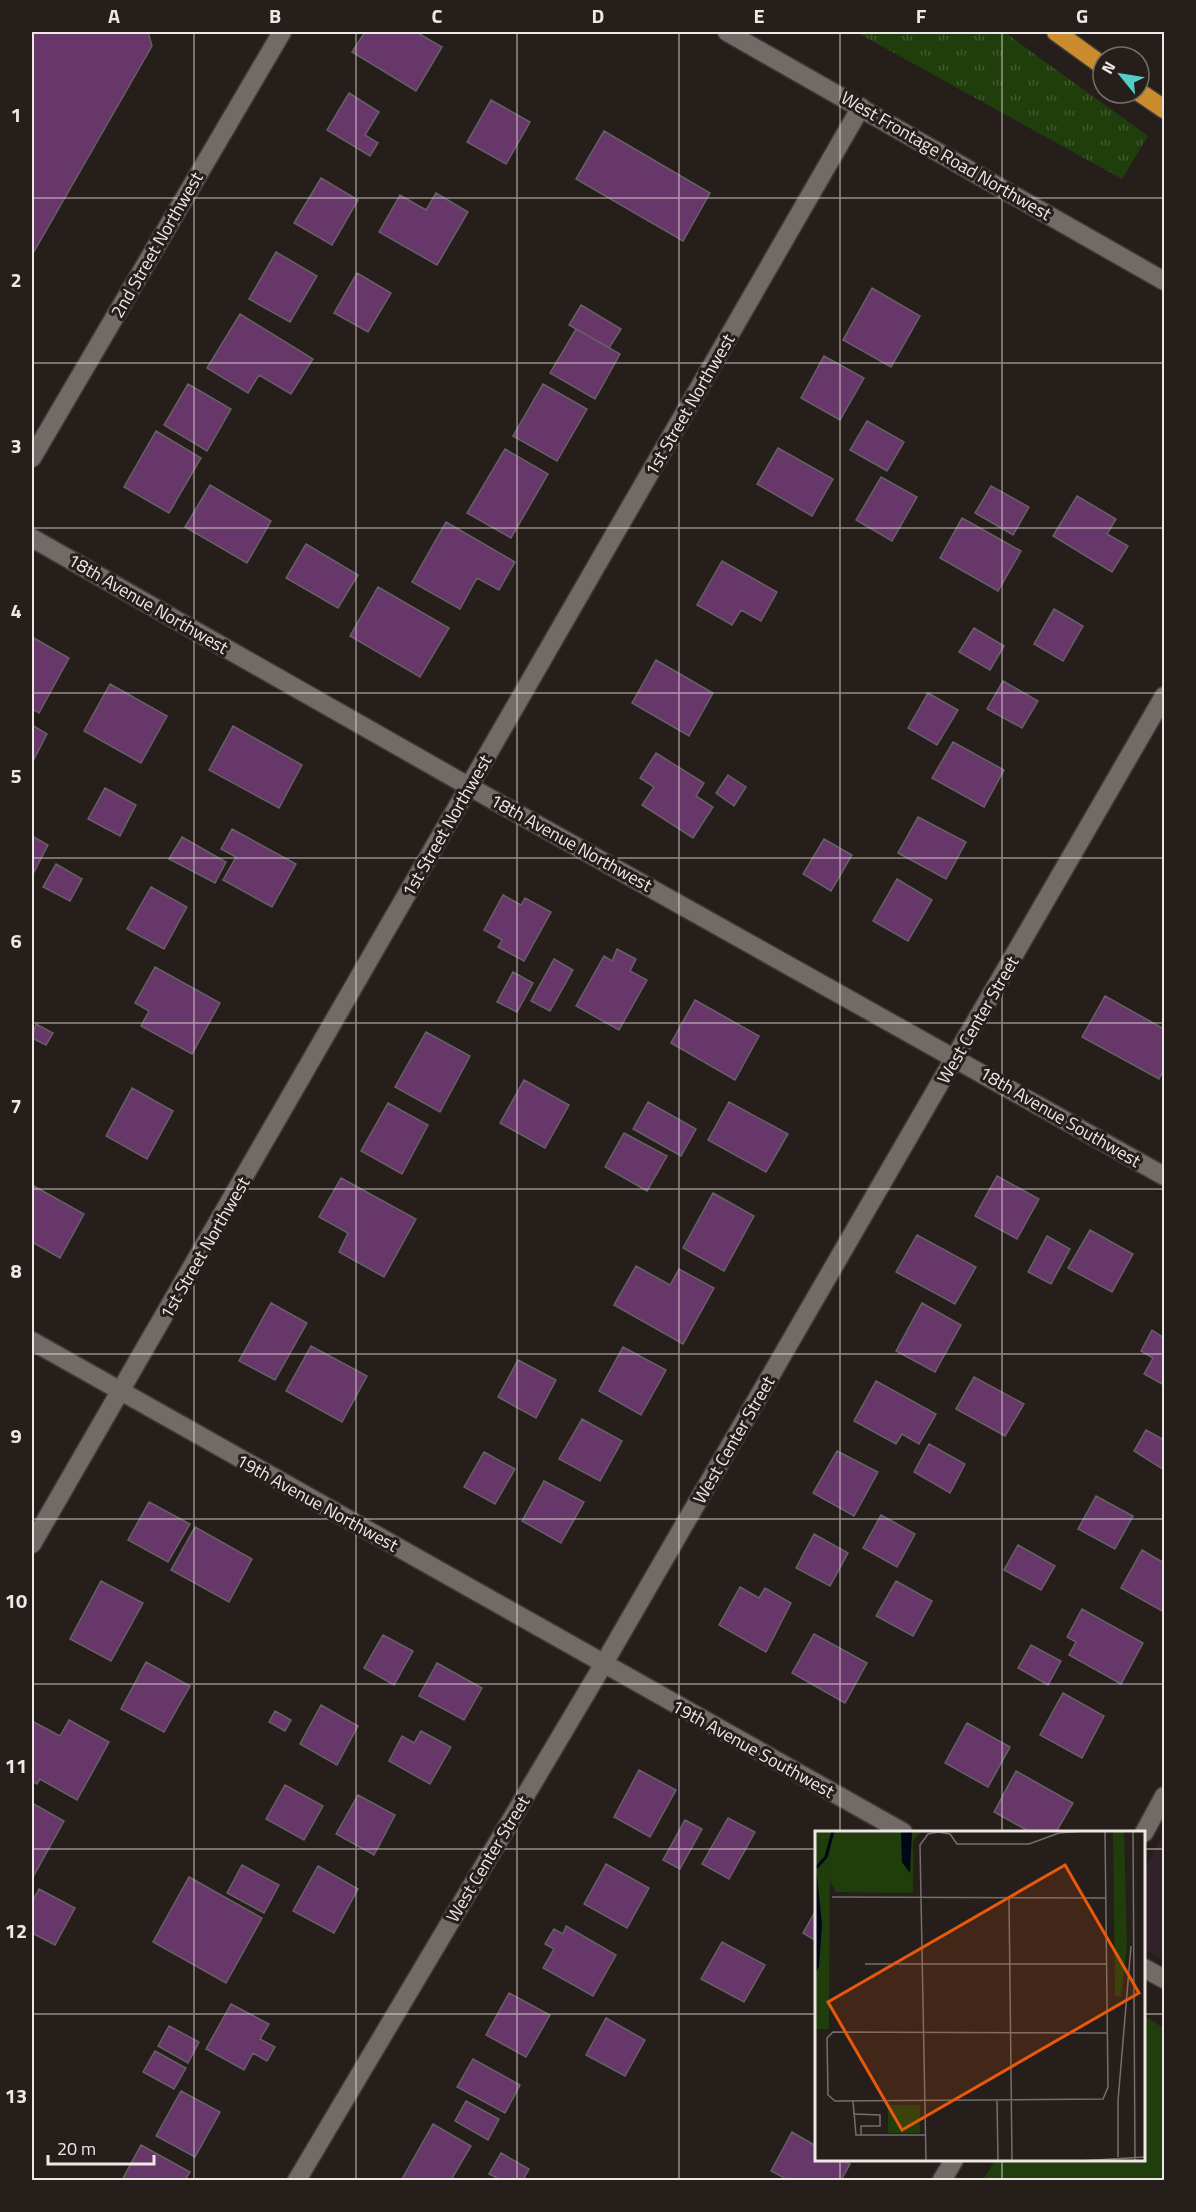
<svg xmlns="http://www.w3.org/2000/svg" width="1196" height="2212" font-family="'Titillium Web',sans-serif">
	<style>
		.commercial { fill: #322129 }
		.grass { fill: url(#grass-tufts) }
		.green { fill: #1f3e0b }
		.building { fill: #68376a; stroke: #666066; stroke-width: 1.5 }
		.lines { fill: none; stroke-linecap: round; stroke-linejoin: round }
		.minor-casing { stroke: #3f3937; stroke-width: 21 }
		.motorway-casing { stroke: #3f3937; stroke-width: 21 }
		.minor { stroke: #726a66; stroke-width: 18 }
		.motorway { stroke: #cb8c2d; stroke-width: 18 }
		.grid { fill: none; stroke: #ede8e6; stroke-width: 1.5; stroke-opacity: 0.55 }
		.labels { text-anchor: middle; stroke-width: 6; stroke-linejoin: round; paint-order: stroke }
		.street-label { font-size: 18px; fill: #ede8e6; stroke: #251e1b }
		.inset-river { fill: none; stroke: #000715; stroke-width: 3 }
		.inset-road { fill: none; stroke: #756f6c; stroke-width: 1.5 }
		.view { fill: #e8590c; fill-opacity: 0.15; stroke: #e8590c; stroke-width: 3 }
		.inset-edge { fill: none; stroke: #ede8e6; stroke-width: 3 }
		.neatline { fill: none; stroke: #ede8e6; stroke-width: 2 }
		.grid-label { font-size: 20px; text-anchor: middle; font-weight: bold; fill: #ede8e6 }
	</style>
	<defs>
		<pattern id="grass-tufts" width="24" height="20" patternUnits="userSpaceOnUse" patternTransform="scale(1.5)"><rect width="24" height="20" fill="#1f3e0b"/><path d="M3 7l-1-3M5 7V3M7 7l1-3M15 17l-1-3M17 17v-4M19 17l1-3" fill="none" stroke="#405a2f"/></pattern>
	</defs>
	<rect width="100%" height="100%" fill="#251e1b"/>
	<path class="commercial" d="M1164 1833V1961L1144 1949V1870Z"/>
	<path class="grass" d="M856 32H1004L1148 136 1122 179Z"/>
	<path class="green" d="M1144 2016 1164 2028V2180H983L995 2160H1144Z"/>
	<path class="building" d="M32 32H148L152 46 32 255Z
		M365 32H416L442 47 416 91 352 52Z
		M349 93 379 112 365 135 378 143 370 156 327 130Z
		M491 100 530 122 506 164 467 142Z
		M604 131 710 193 683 241 576 179Z
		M321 178 358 200 332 245 294 223Z
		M436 193 468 212 437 265 379 232 400 195 426 210Z
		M276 252 317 276 290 322 249 299Z
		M357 273 391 293 368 332 334 313Z
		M872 288 920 316 891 367 843 340Z
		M581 305 621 329 609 348 569 325Z
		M240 314 313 359 291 394 259 375 248 393 207 368Z
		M576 329 620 354 595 399 550 373Z
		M824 356 864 378 840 420 801 398Z
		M188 384 231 409 207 451 164 425Z
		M543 384 587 409 557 461 513 436Z
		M867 421 904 442 887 471 850 450Z
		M156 431 201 458 169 513 124 487Z
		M778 448 833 479 812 516 757 484Z
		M505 449 548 474 511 538 467 513Z
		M881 477 917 497 892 541 856 520Z
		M210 485 271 521 247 563 185 527Z
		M991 486 1029 507 1013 535 975 513Z
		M1077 496 1116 519 1107 534 1128 546 1112 572 1053 536Z
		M962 518 1021 551 998 591 940 558Z
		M446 522 515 562 499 590 477 578 460 609 412 582Z
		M306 544 358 575 338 608 286 578Z
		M722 561 777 592 761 621 741 610 732 625 697 605Z
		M378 587 449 628 420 677 350 636Z
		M1054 609 1083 626 1063 661 1034 644Z
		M974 628 1004 646 990 670 959 652Z
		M32 637 69 658 39 713 32 709Z
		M656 660 713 693 689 736 632 703Z
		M1003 681 1038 701 1022 728 987 709Z
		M110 684 167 716 141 763 84 731Z
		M928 693 958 710 937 745 908 728Z
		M32 725 47 734 32 763Z
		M233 726 302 765 279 808 209 770Z
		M953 742 1004 770 984 807 932 778Z
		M656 753 704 783 696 796 713 807 693 838 642 805 654 787 640 778Z
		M728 775 746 787 734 806 716 793Z
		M105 788 136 805 120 836 88 819Z
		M918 817 966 842 946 879 898 853Z
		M232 829 296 864 272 907 223 880 236 857 221 849Z
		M32 836 48 845 32 876Z
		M182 837 226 862 215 883 169 859Z
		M824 839 852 855 831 891 803 874Z
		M56 864 82 879 70 901 43 887Z
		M897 879 932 900 908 941 873 921Z
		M151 887 187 907 164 949 127 929Z
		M503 895 521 905 525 898 551 912 524 961 498 947 502 940 484 930Z
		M617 949 636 959 630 971 647 980 619 1030 576 1006 604 956 612 961Z
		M554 959 573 970 550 1011 531 1001Z
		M155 967 220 1003 192 1054 141 1026 149 1011 135 1003Z
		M513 972 533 983 517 1012 497 1002Z
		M1105 996 1164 1029V1069L1159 1079 1082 1037Z
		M695 1000 759 1036 735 1080 671 1043Z
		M36 1024 53 1033 46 1045 32 1038Z
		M426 1032 470 1056 440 1112 395 1087Z
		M524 1080 569 1105 545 1148 500 1123Z
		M132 1088 173 1111 147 1159 106 1136Z
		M648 1102 696 1129 681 1156 633 1129Z
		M729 1102 788 1134 766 1172 708 1140Z
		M388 1103 428 1125 402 1174 361 1151Z
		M624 1133 667 1156 647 1191 605 1167Z
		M997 1176 1039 1199 1017 1239 975 1216Z
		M341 1178 416 1219 384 1277 339 1252 348 1233 319 1217Z
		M32 1185 84 1214 60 1258 32 1242Z
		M713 1193 754 1216 724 1271 683 1248Z
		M1090 1230 1133 1254 1112 1292 1068 1268Z
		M917 1235 976 1267 955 1304 896 1272Z
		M1047 1236 1070 1249 1051 1284 1028 1272Z
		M636 1266 670 1285 679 1269 714 1288 683 1344 614 1305Z
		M271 1303 307 1323 275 1380 239 1361Z
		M922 1303 961 1325 935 1372 896 1351Z
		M1152 1330 1164 1338V1385L1144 1374 1153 1358 1141 1351Z
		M311 1346 367 1376 342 1422 286 1391Z
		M623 1347 666 1370 641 1415 599 1391Z
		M518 1360 556 1380 536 1418 498 1397Z
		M974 1377 1024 1404 1005 1436 956 1409Z
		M876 1381 936 1414 919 1444 902 1434 896 1444 854 1421Z
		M582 1419 622 1441 600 1481 559 1459Z
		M1146 1430 1164 1440V1470L1134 1451Z
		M929 1444 965 1464 950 1493 914 1472Z
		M837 1451 878 1472 854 1516 813 1493Z
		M484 1452 515 1469 495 1504 464 1487Z
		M544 1481 584 1502 561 1543 522 1521Z
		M1096 1496 1133 1516 1115 1549 1078 1529Z
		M149 1502 190 1524 168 1562 128 1540Z
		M881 1515 915 1534 897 1567 863 1548Z
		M195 1527 252 1559 229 1602 171 1570Z
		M814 1534 848 1553 830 1586 796 1568Z
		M1018 1545 1055 1566 1041 1590 1004 1570Z
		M1142 1550 1164 1563V1612L1121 1588Z
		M101 1581 143 1603 111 1661 70 1639Z
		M896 1581 932 1601 913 1636 876 1616Z
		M740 1587 759 1598 765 1588 791 1603 766 1652 719 1625Z
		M1082 1609 1143 1643 1121 1684 1069 1655 1076 1642 1067 1637Z
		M814 1634 867 1663 845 1703 792 1673Z
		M383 1635 413 1651 394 1685 364 1668Z
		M1031 1645 1061 1661 1048 1685 1018 1668Z
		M146 1662 190 1686 164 1732 121 1709Z
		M437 1663 482 1688 464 1720 419 1696Z
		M1063 1693 1104 1716 1082 1758 1040 1735Z
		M321 1705 358 1726 337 1765 300 1744Z
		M275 1711 291 1720 285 1731 269 1722Z
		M69 1720 109 1742 77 1800 40 1779 37 1784 32 1781V1721L60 1736Z
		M967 1723 1010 1747 988 1787 945 1763Z
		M421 1731 451 1747 430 1784 389 1761 402 1736 414 1743Z
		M639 1770 676 1790 650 1837 614 1817Z
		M1016 1771 1073 1803 1056 1832H1030L994 1812Z
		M285 1785 323 1806 304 1840 266 1819Z
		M358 1795 395 1815 374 1855 336 1834Z
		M32 1803 64 1821 33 1877 32 1876Z
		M728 1818 755 1832 729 1879 702 1864Z
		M685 1820 702 1829 680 1869 663 1860Z
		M606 1864 649 1888 627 1928 584 1904Z
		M242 1865 279 1885 264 1913 227 1893Z
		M318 1866 358 1889 334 1933 293 1911Z
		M189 1877 262 1918 226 1983 153 1942Z
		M39 1889 75 1908 55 1945 32 1933V1902Z
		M816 1910V1941L803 1933Z
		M566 1926 616 1955 593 1996 543 1968 554 1949 545 1944 554 1929 563 1934Z
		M722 1942 765 1965 744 2002 701 1979Z
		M509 1993 550 2015 526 2057 486 2035Z
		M231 2004 269 2024 260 2039 275 2047 267 2061 253 2053 244 2070 206 2049Z
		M606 2018 645 2040 625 2076 586 2055Z
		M169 2026 199 2042 188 2063 158 2046Z
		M155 2051 186 2068 174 2089 143 2072Z
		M473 2059 520 2085 505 2113 457 2087Z
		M181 2091 220 2112 195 2157 156 2136Z
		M466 2101 499 2119 488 2140 455 2121Z
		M433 2124 471 2146 451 2180H405L402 2179Z
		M792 2132 816 2146V2160H842L850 2164 841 2180H788L771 2171Z
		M141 2145 190 2172 185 2180H122Z
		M501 2153 529 2169 523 2180H501L489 2174Z"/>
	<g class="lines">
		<g class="minor-casing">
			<path id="minor" d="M727 32 1164 281
				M32 458 282 32
				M32 538 470 787 1164 1176
				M32 1341 903 1832
				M32 1544 861 107
				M1144 1833 1164 1796
				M1144 1968 1164 1979
				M297 2180 603 1665 1164 696
				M942 2180 954 2160"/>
		</g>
		<g class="motorway-casing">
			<path id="motorway" d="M1056 32 1103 66
				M1139 92 1164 109"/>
		</g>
		<use href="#minor" class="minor"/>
		<use href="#motorway" class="motorway"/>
	</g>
	<path class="grid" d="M194 32V2180M356 32V2180M517 32V2180M679 32V2180M840 32V1832M1002 32V1832M32 198H1164M32 363H1164M32 528H1164M32 693H1164M32 858H1164M32 1023H1164M32 1189H1164M32 1354H1164M32 1519H1164M32 1684H1164M32 1849H816M1144 1849H1164M32 2014H816M1144 2014H1164M840 2160V2180M1002 2160V2180"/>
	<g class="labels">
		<g class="street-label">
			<text transform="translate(946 156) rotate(30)" y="6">West Frontage Road Northwest</text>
			<text transform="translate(157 245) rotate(-60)" y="6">2nd Street Northwest</text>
			<text transform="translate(690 405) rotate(-60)" y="6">1st Street Northwest</text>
			<text transform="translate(148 604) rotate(30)" y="6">18th Avenue Northwest</text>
			<text transform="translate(447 826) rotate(-60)" y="6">1st Street Northwest</text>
			<text transform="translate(571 843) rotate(29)" y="6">18th Avenue Northwest</text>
			<text transform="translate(978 1020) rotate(-60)" y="6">West Center Street</text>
			<text transform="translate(1060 1117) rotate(30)" y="6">18th Avenue Southwest</text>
			<text transform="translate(205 1248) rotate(-60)" y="6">1st Street Northwest</text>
			<text transform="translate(734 1440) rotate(-60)" y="6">West Center Street</text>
			<text transform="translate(317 1503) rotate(29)" y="6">19th Avenue Northwest</text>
			<text transform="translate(753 1749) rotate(29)" y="6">19th Avenue Southwest</text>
			<text transform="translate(488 1859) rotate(-59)" y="6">West Center Street</text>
		</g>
	</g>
	<g transform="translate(815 1831)">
		<rect width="330" height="330" fill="#251e1b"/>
		<path d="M15 0H107L98 10V62L21 61 15 50ZM298 0H309L312 114 306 166 300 165Z" fill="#1f3e0b"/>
		<path d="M0 0H15L14 198H0ZM73 274H105V302H73Z" fill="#1f3e0b"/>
		<path d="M86 0H97L95 42 87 31ZM1 37 7 93 4 136 0 142Z" fill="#000715"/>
		<path class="inset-river" d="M1 37 11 26 18 0"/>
		<path class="inset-road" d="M290 0 293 256 288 268 20 270 13 264 12 207 18 201 292 202M318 0 320 330M17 66 291 67M194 66 197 330M50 133H292M38 270 41 304H111M182 270 183 330M38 283 65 284V295H46V304M303 326V270L316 115M111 330 105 14 113 3 123 1 135 3 142 13H214L244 2 270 0M264 330 330 326"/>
		<path class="view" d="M250 34 324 162 87 299 13 171Z"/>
		<rect width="330" height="330" class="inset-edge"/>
	</g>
	<rect width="1196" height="2212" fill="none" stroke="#251e1b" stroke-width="66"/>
	<g transform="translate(1121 75) rotate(300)"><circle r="28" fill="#251e1b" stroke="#756f6c" stroke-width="1.5"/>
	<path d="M0-4.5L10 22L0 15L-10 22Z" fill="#54cdc8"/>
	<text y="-9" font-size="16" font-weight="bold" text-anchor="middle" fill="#ede8e6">N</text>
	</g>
	<path d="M48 2155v9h106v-9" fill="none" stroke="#ede8e6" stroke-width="3"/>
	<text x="57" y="2155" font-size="18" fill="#ede8e6" stroke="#251e1b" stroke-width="4.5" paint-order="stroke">20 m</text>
	<rect x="33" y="33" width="1130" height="2146" class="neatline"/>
	<g class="grid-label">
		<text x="114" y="23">A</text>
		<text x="275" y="23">B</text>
		<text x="437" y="23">C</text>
		<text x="598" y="23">D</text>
		<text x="759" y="23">E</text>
		<text x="921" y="23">F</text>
		<text x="1082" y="23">G</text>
		<text x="16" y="122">1</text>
		<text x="16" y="287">2</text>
		<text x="16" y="453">3</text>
		<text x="16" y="618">4</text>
		<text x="16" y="783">5</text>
		<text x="16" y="948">6</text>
		<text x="16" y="1113">7</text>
		<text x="16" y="1278">8</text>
		<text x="16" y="1443">9</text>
		<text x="16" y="1608">10</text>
		<text x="16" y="1773">11</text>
		<text x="16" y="1938">12</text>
		<text x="16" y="2103">13</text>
	</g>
</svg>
